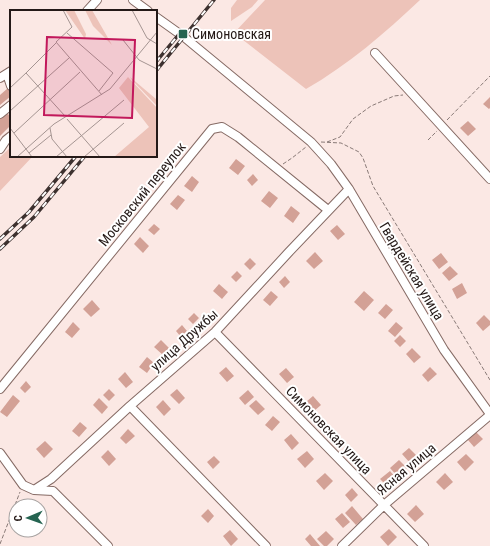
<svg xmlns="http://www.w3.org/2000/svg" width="490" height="546" font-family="'Roboto Condensed',sans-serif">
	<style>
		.green { fill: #edc3b9 }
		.building { fill: #d3a196 }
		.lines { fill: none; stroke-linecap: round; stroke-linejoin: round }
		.minor-casing { stroke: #856a64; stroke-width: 10 }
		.path { stroke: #897a77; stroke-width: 1; stroke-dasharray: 4 2; stroke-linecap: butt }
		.minor { stroke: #fff; stroke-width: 8 }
		.rail-casing { stroke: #3d312f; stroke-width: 3.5 }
		.rail { stroke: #fff; stroke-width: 2; stroke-dasharray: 6; stroke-linecap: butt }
		.poi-dot { fill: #256451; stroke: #fff; stroke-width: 1.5 }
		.labels { text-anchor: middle; stroke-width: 4; stroke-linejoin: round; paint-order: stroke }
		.poi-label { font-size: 14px; fill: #241917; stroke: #fff; text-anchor: start }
		.street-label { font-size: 14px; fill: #241917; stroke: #fff }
		.inset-road { fill: none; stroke: #a59592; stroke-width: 1 }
		.view { fill: #c2185b; fill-opacity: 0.15; stroke: #c2185b; stroke-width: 2 }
		.inset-edge { fill: none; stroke: #241917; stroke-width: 2 }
	</style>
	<rect width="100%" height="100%" fill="#fbe8e4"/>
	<path class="green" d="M237 0H258L252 7 231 21V8Z
		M265 0H420C385 33 348 65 306 89L234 33Z
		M11 147V156H33L0 191V157Z"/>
	<path class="building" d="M8 88 11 92V96L0 105V95Z
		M490 97V108L489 109 483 104Z
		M6 112 9 115 11 112V125L0 136V118Z
		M468 121 476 129 468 136 460 128Z
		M236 159 245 166 238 175 229 168Z
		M253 174 258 180 252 186 247 180Z
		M192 176 199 182 192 192 184 186Z
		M269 191 278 198 270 208 261 201Z
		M178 195 185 200 177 210 170 204Z
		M291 206 300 213 293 223 284 216Z
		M154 224 160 229 154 235 148 230Z
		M337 225 345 234 338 240 330 231Z
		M140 237 149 246 143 253 134 244Z
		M315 252 323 261 314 269 306 261Z
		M441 253 448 262 439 269 432 260Z
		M250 258 256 264 250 270 244 264Z
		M450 266 458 274 449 281 442 273Z
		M237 271 242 276 236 282 231 277Z
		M285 276 290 282 284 288 279 282Z
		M462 283 467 293 457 299 452 289Z
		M219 284 228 292 222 299 213 291Z
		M271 291 278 297 270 306 263 300Z
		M364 291 374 300 364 311 354 302Z
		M92 300 100 309 91 317 83 309Z
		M386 304 393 310 385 319 378 313Z
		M194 313 199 318 193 324 188 319Z
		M484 315 490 321V325L483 331 476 323Z
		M73 322 80 329 72 338 65 332Z
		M396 322 403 328 395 337 388 331Z
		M182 325 187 331 181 337 176 331Z
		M400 335 406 341 400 347 394 341Z
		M161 340 169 348 163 355 154 347Z
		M412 348 421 357 414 363 406 354Z
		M147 357 154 363 147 373 139 367Z
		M226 367 234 376 227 382 219 373Z
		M430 367 437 374 428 382 422 375Z
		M286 368 294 377 287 383 279 374Z
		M125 372 133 382 126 388 118 379Z
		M26 381 31 387 25 393 20 388Z
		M109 389 115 395 109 401 103 395Z
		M177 389 185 398 179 404 170 395Z
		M248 390 254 397 245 405 239 398Z
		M13 395 20 401 7 417 0 412Z
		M313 396 321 405 314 411 306 402Z
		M99 398 108 407 102 414 93 405Z
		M163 400 171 409 164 416 156 407Z
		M256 400 265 409 258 415 249 406Z
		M273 416 280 422 272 431 265 425Z
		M80 422 87 428 79 437 72 431Z
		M128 429 135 436 126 444 120 438Z
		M476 432 483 439 474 447 468 440Z
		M291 434 299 443 292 450 284 440Z
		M45 441 53 449 44 458 36 449Z
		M409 448 417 456 410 463 402 454Z
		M108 450 116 459 109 466 101 457Z
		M307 451 314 459 305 468 297 459Z
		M466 454 474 462 465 471 457 462Z
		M214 456 220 462 213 469 207 462Z
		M399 460 407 468 398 477 390 468Z
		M390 471 396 478 387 486 380 479Z
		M325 473 333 481 324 490 316 481Z
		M445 473 453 482 444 490 436 482Z
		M352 488 358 495 351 502 345 495Z
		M416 505 424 514 415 522 407 514Z
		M352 506 363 519 356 525 345 513Z
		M208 509 214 516 208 523 201 516Z
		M342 513 350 522 343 528 335 519Z
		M389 529 397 537 388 546 380 537Z
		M230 530 238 539 231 546 223 536Z
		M326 531 334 539 327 546H324L317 539Z
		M310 534 320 546H311L305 539Z"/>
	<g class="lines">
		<g class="minor-casing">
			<path id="minor" d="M133 0 148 11
				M87 11 97 0
				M156 17 184 37 311 142 331 164 349 189 444 350 490 414
				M375 53 490 179
				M7 74 11 86
				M0 78 11 71
				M0 114 11 105
				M0 149 6 140 11 136
				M215 332 424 546
				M0 389 212 129 222 127 238 137 328 210
				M130 406 266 546
				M0 453 23 485 34 490 51 479 130 406 215 332 288 253 349 189
				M34 490 53 491 108 546
				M342 546 384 505 490 415"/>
		</g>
		<path class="path" d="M447 120 490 76
			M428 140 437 131
			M321 142 341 143 359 152 363 158 373 186 490 380
			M327 142 340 137 353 119 371 106 394 96 403 95
			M283 164 292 158 306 147
			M0 544 20 492"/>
		<use href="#minor" class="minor"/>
		<g class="rail-casing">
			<path id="rail" d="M156 62 180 33
				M156 71 214 0
				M0 239 29 212 76 156
				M0 249 34 217 85 156"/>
		</g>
		<use href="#rail" class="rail"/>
	</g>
	<rect class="poi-dot" x="178" y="29" width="10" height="10" rx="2"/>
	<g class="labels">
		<g class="poi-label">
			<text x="192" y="39">Симоновская</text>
		</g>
		<g class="street-label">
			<text transform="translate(142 194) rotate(-51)" y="5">Московский переулок</text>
			<text transform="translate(412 271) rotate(59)" y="5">Гвардейская улица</text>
			<text transform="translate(184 340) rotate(-42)" y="5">улица Дружбы</text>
			<text transform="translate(329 430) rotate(46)" y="5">Симоновская улица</text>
			<text transform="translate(406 469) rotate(-40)" y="5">Ясная улица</text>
		</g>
	</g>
	<g transform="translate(10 10)">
		<rect width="147" height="147" fill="#fbe8e4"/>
		<path d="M55 0H64L76 24 75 29ZM75 0H82L102 35 83 16ZM118 67 147 98V147H104L139 117 109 78ZM120 67 146 89 147 96 122 70Z" fill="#edc3b9"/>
		<path class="inset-road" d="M53 0 62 17 46 32 92 85M122 0 137 28 147 34M57 23 103 63 89 81M113 30 129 50 147 59M16 63 46 33M0 78 16 63 55 106M0 101 59 48M57 109 90 147M0 118 22 147M40 118 42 129 57 147M4 123 70 62M19 143 41 125M7 147 44 114 100 79 147 22M46 147 114 90M74 147 114 113"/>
		<path class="view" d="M37 27 125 30 122 108 34 105Z"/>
		<rect width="147" height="147" class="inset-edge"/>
	</g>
	<g transform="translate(28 518) rotate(268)"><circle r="19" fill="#ffffff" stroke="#a7a3a2"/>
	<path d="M0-3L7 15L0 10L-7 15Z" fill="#256451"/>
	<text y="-6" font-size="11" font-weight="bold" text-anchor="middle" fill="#241917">С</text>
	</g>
</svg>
